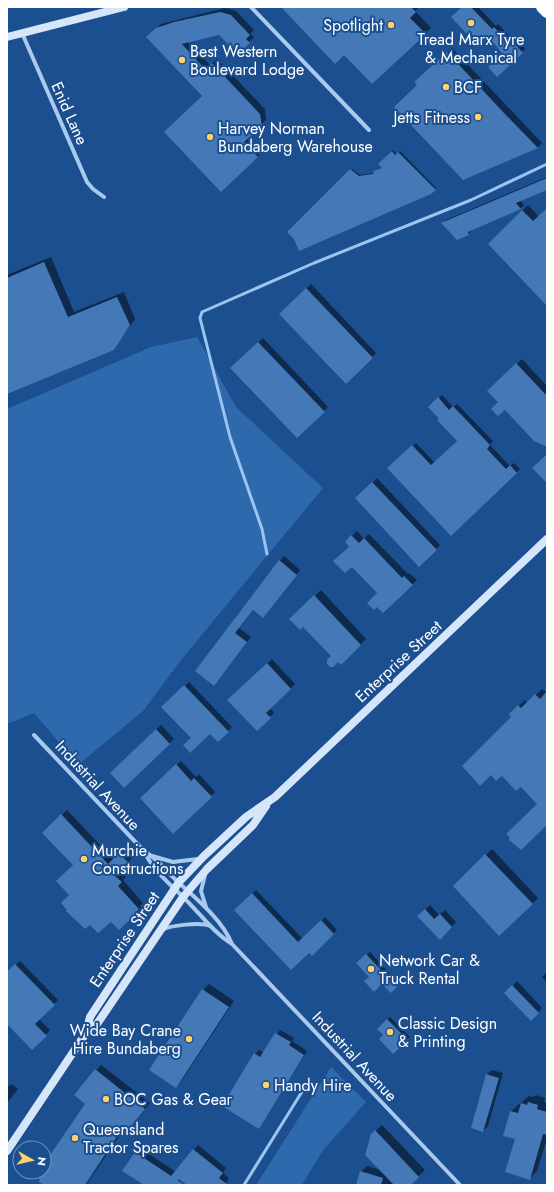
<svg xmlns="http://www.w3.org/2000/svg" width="554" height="1192" font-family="Jost,sans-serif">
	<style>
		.green { fill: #2e69ad }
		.shadow { fill: #0007 }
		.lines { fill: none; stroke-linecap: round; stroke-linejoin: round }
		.stream { stroke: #9cc4f0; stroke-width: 3 }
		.building { fill: #4478b7 }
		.street { stroke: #a9c9ee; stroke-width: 4 }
		.secondary { stroke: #d6e6fa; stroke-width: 8 }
		.highway { stroke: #fff; stroke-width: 12 }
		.poi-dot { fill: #ffd166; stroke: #1b4f8f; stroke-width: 1.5 }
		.labels { text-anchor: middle; stroke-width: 4; stroke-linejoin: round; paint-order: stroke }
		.poi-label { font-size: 16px; fill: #fff; stroke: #1b4f8f; text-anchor: start }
		.street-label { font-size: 16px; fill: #fff; stroke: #1b4f8f }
	</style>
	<rect width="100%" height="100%" fill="#1b4f8f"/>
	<path class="green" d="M197 337 236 407 323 488 181 660 143 711 78 765 34 713 10 723 7 722V409L151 347Z
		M331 1067 366 1102 324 1149 302 1185H256Z"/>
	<path class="shadow" d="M282 7H419L415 11 431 28 425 33 344 53Z
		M463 7H478L496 26 498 24 515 42 517 40 525 49 497 75 503 53 487 34 470 31Z
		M225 8 236 11 254 30 250 34 254 37 238 53 220 34 188 42 210 65 217 59 265 109 266 120 248 137 262 152 221 191 204 96 148 37 161 24Z
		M452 48 542 143 538 147 463 179 416 82Z
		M393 150 397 154 400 151 436 188 431 193 295 239 288 232 352 169 360 175 374 173 383 168 380 164Z
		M547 177V189L520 200 524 205 521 208 472 229 469 234 457 239 442 224 446 220Z
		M528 205 539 217 547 209V303L489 244Z
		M51 257 74 312 124 292 135 319 113 349 7 393V275Z
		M311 284 376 353 346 383 280 314Z
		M263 338 328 407 297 437 232 368Z
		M522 359 547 386V446L489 391Z
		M442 395 453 407 457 404 493 441 490 445 510 466 514 463 520 469 451 534 388 468 416 443 435 463 458 440 429 407Z
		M377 478 440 545 419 566 357 498Z
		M357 531 364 539 369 534 408 574 409 573 417 580 383 612 378 593 346 542Z
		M284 556 300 570 267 612 254 609 239 628 251 637 218 680 237 619 235 618Z
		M321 590 366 639 341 664 303 625 291 619Z
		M272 659 295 684 270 708 274 713 257 729 233 695Z
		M189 682 232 727 218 741 210 732 192 738 163 707Z
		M542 689 547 693V824L539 804 513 717 516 708 525 700 527 703Z
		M161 725 174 739 124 786 111 773Z
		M181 761 196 777 199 774 215 792 173 832 145 793Z
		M67 810 114 860 125 849 133 857 120 870 126 877 123 880 143 903 140 906 141 908 119 929 111 920 91 924 86 928 70 894 74 865 44 833Z
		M492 849 538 898 532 904 454 886Z
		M256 890 303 939 325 917 337 930 312 954 235 910Z
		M430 905 439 915 445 910 456 922 440 938 419 916Z
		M370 952 399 984 391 992 382 982 370 977 358 963Z
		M20 961 58 1000 39 1019 50 1030 32 1049 7 1023V973Z
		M547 972V982L542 977Z
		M517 981 542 1008 531 1019 506 993Z
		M209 984 234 1001 182 1080 176 1087 203 990Z
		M390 1017 410 1037 393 1052 384 1035 378 1029Z
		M280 1030 294 1038 292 1041 307 1051 259 1127 223 1106 255 1054 259 1050 264 1053Z
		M101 1065 150 1103 130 1128 124 1134 122 1132 86 1185H46L41 1176 86 1103 96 1070Z
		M492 1070 503 1073 488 1126 483 1131 487 1074Z
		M11 1084 18 1089 7 1103V1088Z
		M536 1095 545 1098 544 1102H547V1138L537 1171 529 1179 516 1138 504 1135 511 1111 529 1096 533 1097Z
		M382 1125 425 1170 409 1185H357L361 1172 367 1166 381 1170 372 1134Z
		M198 1145 226 1168 223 1173 229 1178 225 1185H188L180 1179 176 1185H146L135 1152 140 1148 176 1172Z"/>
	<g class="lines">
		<path class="stream" d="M267 554 262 529 230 437 200 318 202 312 314 263 471 200 547 164
			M244 1185 308 1082"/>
	</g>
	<path class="building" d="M281 7H411L416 12 410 18 426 34 372 84 344 55 335 64Z
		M462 7H471L492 29 494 27 511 45 513 42 523 53 497 77 488 67 502 53 487 35 480 42 470 33 468 35 451 17Z
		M220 12 231 15 250 35 246 39 250 43 238 54 219 35 182 44 205 69 212 63 260 114 262 126 244 142 258 157 221 192 164 132 202 96 146 37 156 28 174 22Z
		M447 52 504 113 538 148 463 180 394 107 417 85 414 82Z
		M392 151 395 155 398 152 436 190 431 194 299 251 294 239 287 232 350 169 359 176 373 174 374 171 382 168 378 164Z
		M547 178V190L516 203 521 209 468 232 469 235 457 240 441 223Z
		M547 208V306L488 244 522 210 533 221Z
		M44 262 68 317 117 297 130 325 114 350 7 394V278Z
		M306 288 373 358 346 384 279 314Z
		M258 342 325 412 297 438 230 368Z
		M516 363 547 396V447L534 441 505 410 498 416 491 409 498 402 487 391Z
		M438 397 449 410 453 406 490 445 487 449 506 469 510 465 517 473 451 536 387 468 412 445 431 465 457 441 437 420 439 419 428 407Z
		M547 454V483L532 468Z
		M372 482 437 550 419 567 355 498Z
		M351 535 359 543 364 538 402 578 404 576 413 585 383 613 377 607 374 610 367 603 377 593 352 567 345 573 333 561 349 547 345 542Z
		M279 560 297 575 263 618 253 610 235 633 247 642 214 686 195 671Z
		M314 595 361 645 341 665 338 662 333 667H330L327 664V660L331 656 303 627 300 630 289 619Z
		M267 663 291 689 266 713 271 718 257 731 227 700Z
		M184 685 229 732 218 742 210 734 190 753 183 745 191 738 161 707Z
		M547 691V825L521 850 509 840 510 838 506 834 537 804 521 787 516 791 502 776 496 781 491 775 480 786 462 766 511 717 509 714 518 705 521 708 535 694 540 699Z
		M156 729 170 744 124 788 110 773Z
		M176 764 191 781 194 778 212 797 173 834 140 798Z
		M61 814 108 864 119 853 129 863 115 876 122 882 118 886 139 909 136 912 137 913 119 930 111 922 98 933 90 925 85 929 66 911 67 910 61 903 69 895 56 881 73 865 42 833Z
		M485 854 533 904 499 936 453 886Z
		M252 893 298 942 321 920 334 934 312 956 309 953 291 970 234 910Z
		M425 909 434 919 440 914 452 927 440 940 417 916Z
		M366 954 397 987 391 993 382 984 374 992 364 981 369 977 356 963Z
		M15 964 55 1005 35 1024 47 1036 32 1050 7 1024V972Z
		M512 985 539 1013 531 1021 504 993Z
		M202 989 229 1007 176 1088 149 1070Z
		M387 1019 408 1040 393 1054 379 1039 383 1035 377 1029Z
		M275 1033 291 1042 289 1045 304 1055 259 1129 222 1106 254 1053 260 1057Z
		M95 1069 145 1109 124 1135 120 1132 85 1185H44L39 1182 40 1175 44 1172V1169L50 1159 48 1158 85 1104 74 1095Z
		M486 1074 499 1078 483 1132 471 1128Z
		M528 1102 538 1105 537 1109 547 1112V1135L543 1134 530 1180 505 1172 515 1139 503 1136 510 1111 518 1113 521 1103 527 1105Z
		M375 1130 419 1177 411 1185H394L365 1155 371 1134Z
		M193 1149 223 1173 219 1178 228 1185H187L179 1179 178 1181 184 1185H144L122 1171 135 1152 171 1176Z
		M360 1171 383 1178 381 1185H356Z"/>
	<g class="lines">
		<path class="street" d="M251 7 369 130
			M22 33 87 182 93 189 104 197
			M34 735 144 851C158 859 167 872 178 882 198 900 222 920 232 944
			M144 851C154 873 172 885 188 902 202 916 215 934 232 944L460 1185
			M152 856 173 862 198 859
			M205 875 201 891 206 907
			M162 930C170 925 202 922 210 926"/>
		<path class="secondary" d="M7 37 124 7
			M86 1033 97 1024 183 897 207 869 253 825 266 806
			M7 1151 86 1033 90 1017 179 882 204 856 246 817 275 797 547 539"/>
		<path class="highway" d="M542 7 547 12"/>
	</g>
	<g class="poi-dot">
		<circle cx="471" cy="23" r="4"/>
		<circle cx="391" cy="25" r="4"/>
		<circle cx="182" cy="60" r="4"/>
		<circle cx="446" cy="87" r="4"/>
		<circle cx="478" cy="117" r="4"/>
		<circle cx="210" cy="137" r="4"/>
		<circle cx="84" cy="859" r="4"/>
		<circle cx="371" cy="969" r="4"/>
		<circle cx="390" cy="1032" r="4"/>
		<circle cx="189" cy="1039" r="4"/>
		<circle cx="266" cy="1085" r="4"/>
		<circle cx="106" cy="1099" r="4"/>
		<circle cx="75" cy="1138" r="4"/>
	</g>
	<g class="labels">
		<g class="poi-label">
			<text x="383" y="31" text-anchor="end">Spotlight</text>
			<text x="471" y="45" text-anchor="middle">Tread Marx Tyre<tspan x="471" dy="18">&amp; Mechanical</tspan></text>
			<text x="190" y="57">Best Western<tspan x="190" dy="18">Boulevard Lodge</tspan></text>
			<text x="454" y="93">BCF</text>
			<text x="470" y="123" text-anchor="end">Jetts Fitness</text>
			<text x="218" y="134">Harvey Norman<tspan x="218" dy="18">Bundaberg Warehouse</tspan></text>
			<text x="92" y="856">Murchie<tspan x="92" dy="18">Constructions</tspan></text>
			<text x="379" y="966">Network Car &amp;<tspan x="379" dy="18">Truck Rental</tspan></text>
			<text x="398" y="1029">Classic Design<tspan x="398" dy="18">&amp; Printing</tspan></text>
			<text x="181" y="1036" text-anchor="end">Wide Bay Crane<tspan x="181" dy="18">Hire Bundaberg</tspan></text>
			<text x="274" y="1091">Handy Hire</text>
			<text x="114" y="1105">BOC Gas &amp; Gear</text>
			<text x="83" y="1135">Queensland<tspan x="83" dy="18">Tractor Spares</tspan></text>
		</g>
		<g class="street-label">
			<text transform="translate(70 113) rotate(66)" y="6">Enid Lane</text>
			<text transform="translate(398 661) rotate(-43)" y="6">Enterprise Street</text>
			<text transform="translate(98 785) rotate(47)" y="6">Industrial Avenue</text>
			<text transform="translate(124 939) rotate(-56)" y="6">Enterprise Street</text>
			<text transform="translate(355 1056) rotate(47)" y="6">Industrial Avenue</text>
		</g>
	</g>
	<rect width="554" height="1192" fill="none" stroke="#ffffff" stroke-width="16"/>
	<g transform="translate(32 1160) rotate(98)"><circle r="19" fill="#1b4f8f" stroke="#7695bc"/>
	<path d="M0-3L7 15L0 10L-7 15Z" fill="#ffd166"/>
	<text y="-6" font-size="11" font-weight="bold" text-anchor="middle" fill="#ffffff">N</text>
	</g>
</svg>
